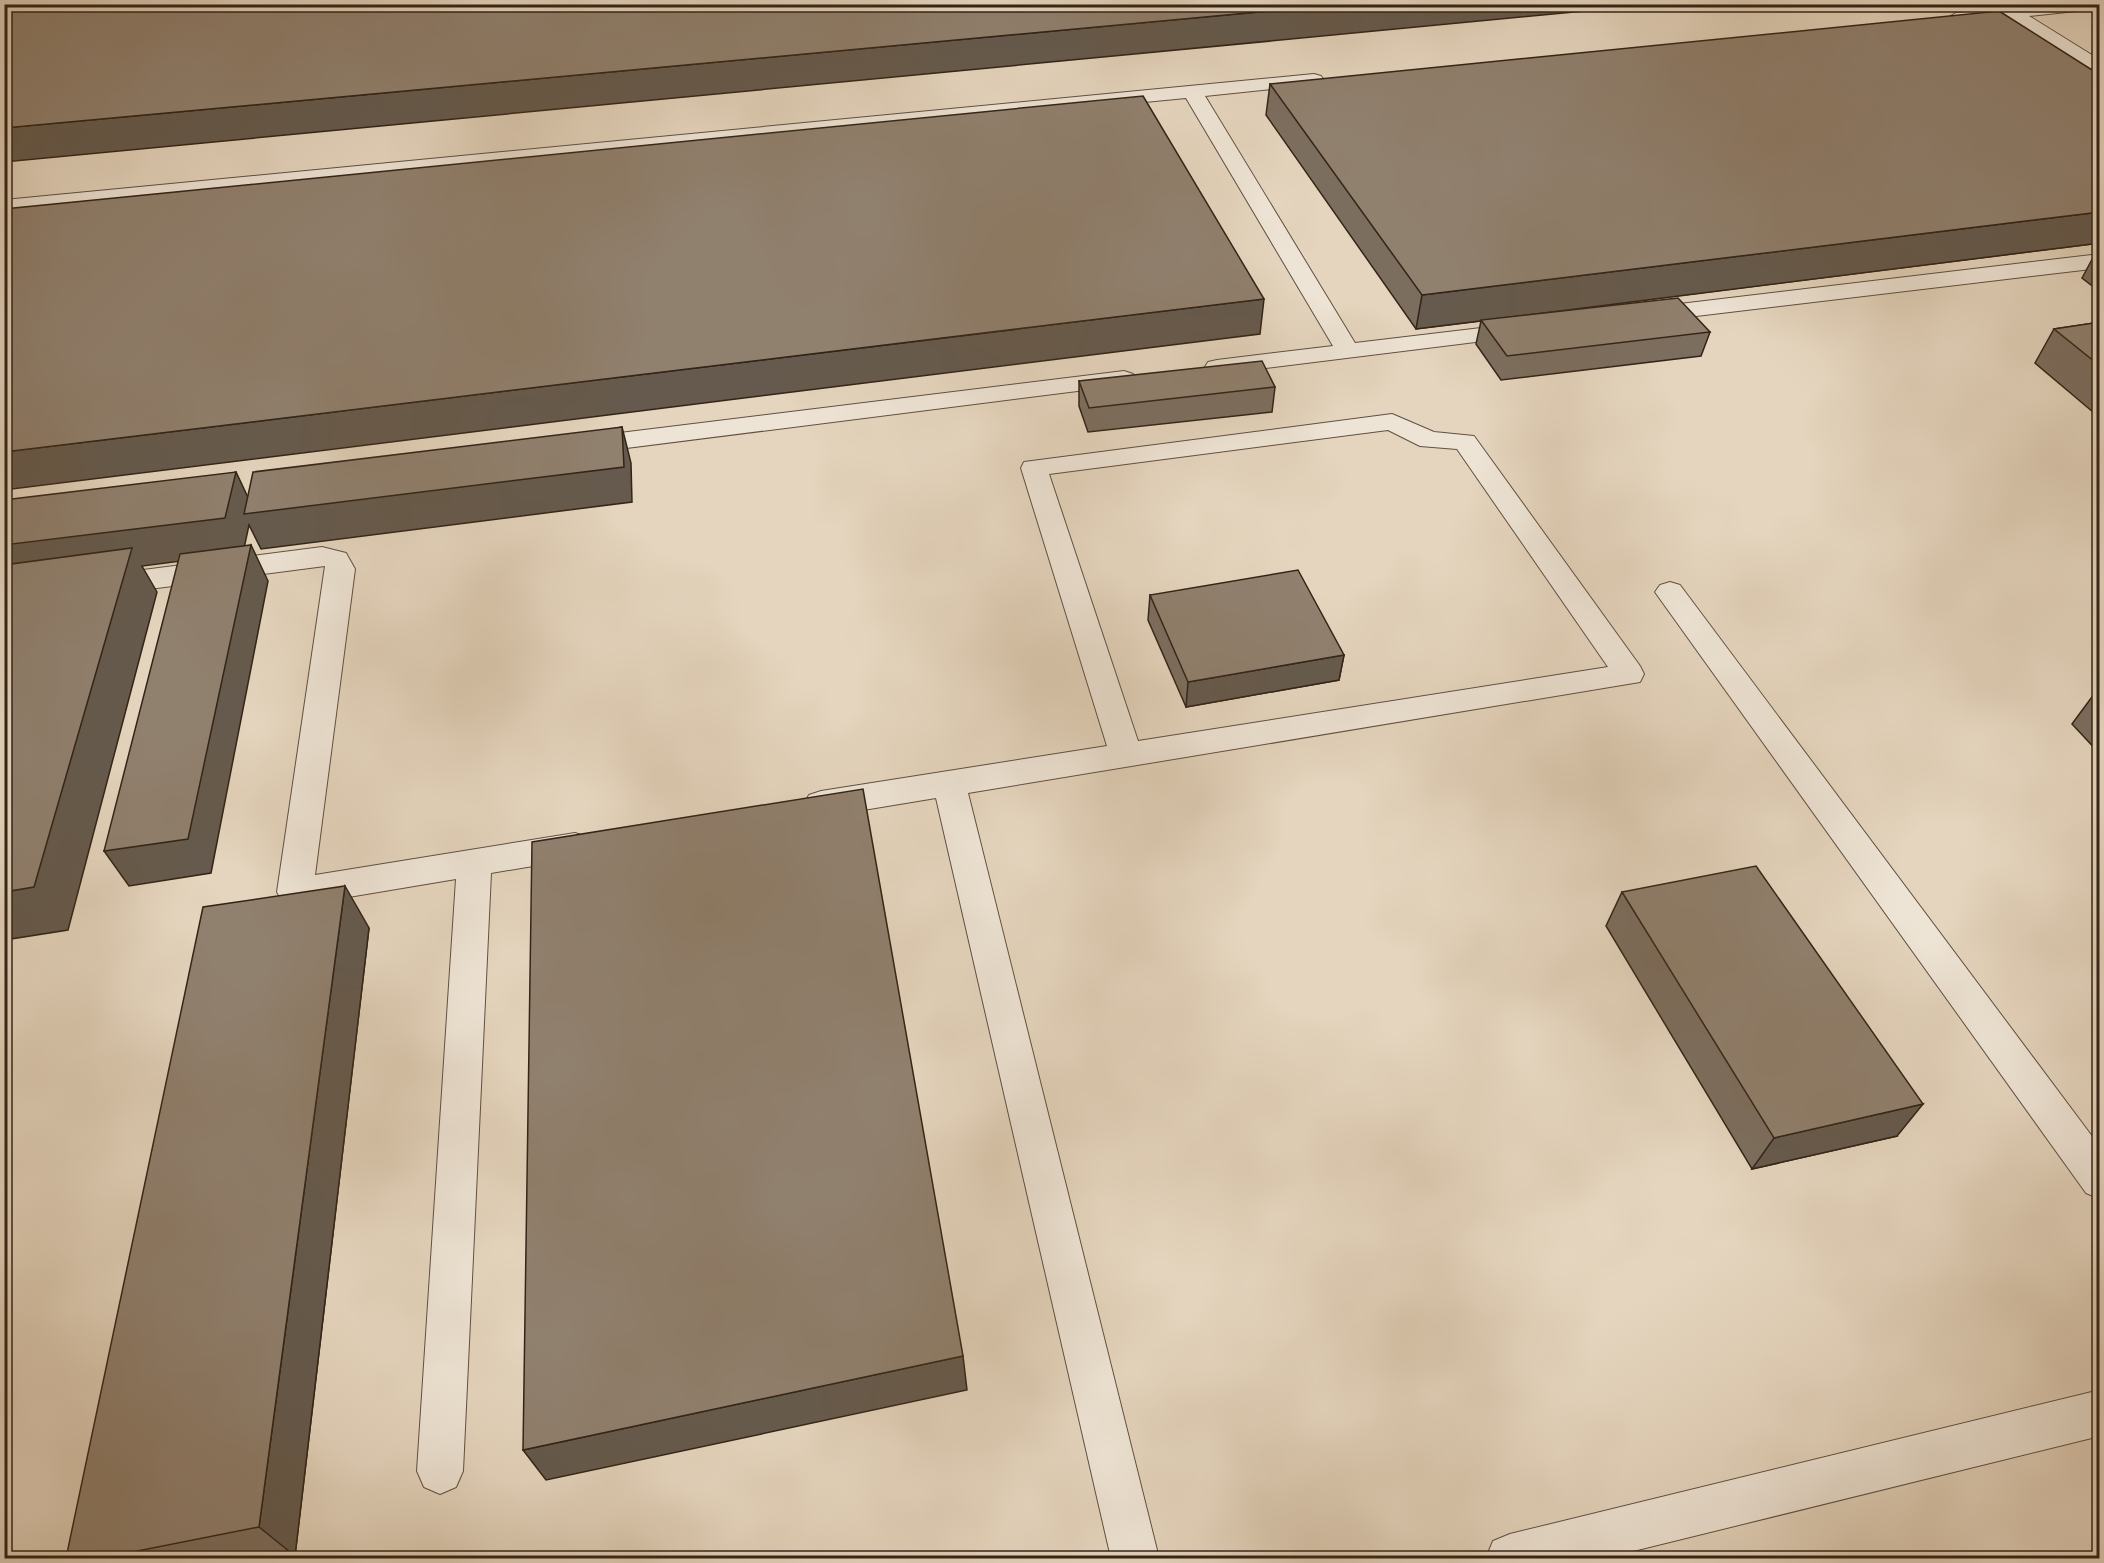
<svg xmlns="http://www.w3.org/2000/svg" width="2104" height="1563" font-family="'EB Garamond',serif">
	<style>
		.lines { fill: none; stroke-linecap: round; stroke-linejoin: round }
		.minor-casing { stroke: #605041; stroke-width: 2 }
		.minor { fill: #eee4d5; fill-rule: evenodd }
		.wall { fill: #7c6e5f; stroke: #332417; stroke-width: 1.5 }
		.shaded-wall { fill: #655a4d; stroke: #332417; stroke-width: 1.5 }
		.building { fill: #90806e; stroke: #332417; stroke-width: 1.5 }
	</style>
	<rect width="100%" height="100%" fill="#e5d5be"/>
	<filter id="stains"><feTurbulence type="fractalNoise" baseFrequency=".00333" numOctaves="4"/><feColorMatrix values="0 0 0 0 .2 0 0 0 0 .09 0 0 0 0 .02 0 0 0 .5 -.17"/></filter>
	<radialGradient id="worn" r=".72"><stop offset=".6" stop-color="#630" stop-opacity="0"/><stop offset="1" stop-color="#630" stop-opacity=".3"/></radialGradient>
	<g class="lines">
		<g class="minor-casing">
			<path id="minor" d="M2001 4 2014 7 2100 4V8L2095 9 2029 16 2100 60V75L2007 18 1956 23 1947 18 1956 13 1996 9Z
				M1314 74 1321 76 1324 80 1321 84 1205 96 1355 343 1523 323 1532 325 1535 330 1532 335 1217 374 1208 372 1205 367 1208 362 1217 360 1333 346 1186 98 4 213V200Z
				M2100 254V268L1646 322 1638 320 1634 315 1638 310 1646 308Z
				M1124 371 1133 374 1137 379 1133 384 579 454 570 452 566 446 570 440 579 438Z
				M1392 414 1434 432 1474 436 1640 666 1644 674 1640 682 968 793 1159 1558H1111L936 798 821 817 809 813 804 804 809 795 821 791 1107 746 1021 468 1024 462ZM1388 430 1420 446 1457 449 1608 667 1138 741 1049 474Z
				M322 547 346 553 355 569 315 875 575 833 587 837 592 846 587 855 575 859 491 873 463 1471 456 1487 440 1494 424 1487 417 1471 456 879 295 906 283 902 277 892 325 566 104 595 94 592 89 585 94 578 104 575Z
				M1670 582 1680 585 2100 1147V1199L2086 1193 1660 599 1655 592 1660 585Z
				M2100 1390V1436L1605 1558H1486L1493 1541 1510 1534Z"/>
		</g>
		<use href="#minor" class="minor"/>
	</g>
	<path class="wall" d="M1270 84 2100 243 1564 310 1710 332 1701 356 1501 380 1476 344 1481 321 1416 329 1266 115Z
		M2100 253V292L2082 278 2095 254Z
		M2100 322V418L2035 363 2054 329Z
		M1079 381 1275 387 1272 412 1088 432 1079 406Z
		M1150 595 1344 655 1339 680 1186 707 1148 620Z
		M2100 686V754L2072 724Z
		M1622 892 1897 1136 1752 1169 1606 926Z
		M369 928 295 1556 281 1558H66Z"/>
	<path class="shaded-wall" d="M1346 4H1658L4 162V128Z
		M2100 212V243L1416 329 1422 295Z
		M1264 299 1260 334 4 490V452Z
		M622 427 631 463 632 502 261 549 249 525 243 553 142 566 157 592 68 930 4 940V545L236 472 253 508Z
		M251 545 268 581 211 873 129 886 104 851Z
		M1344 655 1339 680 1186 707 1188 682Z
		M345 886 369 928 295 1556 259 1527Z
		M1923 1104 1897 1136 1752 1169 1774 1138Z
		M963 1356 967 1390 546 1480 523 1450Z"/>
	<path class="building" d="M7 4H1346L4 128V8Z
		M1999 11 2100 75V212L1422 295 1270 84Z
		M1143 96 1264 299 4 452V209Z
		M1678 298 1710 332 1507 356 1481 320Z
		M2100 322V366L2054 329Z
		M1262 361 1275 387 1089 408 1079 381Z
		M622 427 624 467 244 514 253 472Z
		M236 472 225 518 4 545V500Z
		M251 545 188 839 104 851 180 554Z
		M132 548 34 887 4 892V565Z
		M1298 570 1344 655 1188 682 1150 595Z
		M863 789 963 1356 523 1450 532 842Z
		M1756 866 1923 1104 1774 1138 1622 892Z
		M345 886 259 1527 102 1558H66L203 907Z"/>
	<rect width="2104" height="1563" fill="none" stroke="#e5d5be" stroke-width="24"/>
	<rect x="6" y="6" width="2092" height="1551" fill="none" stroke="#332417" stroke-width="3"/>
	<rect x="12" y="12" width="2080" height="1539" fill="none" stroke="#332417" stroke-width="1.5"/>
	<rect width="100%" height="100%" filter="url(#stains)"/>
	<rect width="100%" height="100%" fill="url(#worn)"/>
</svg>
